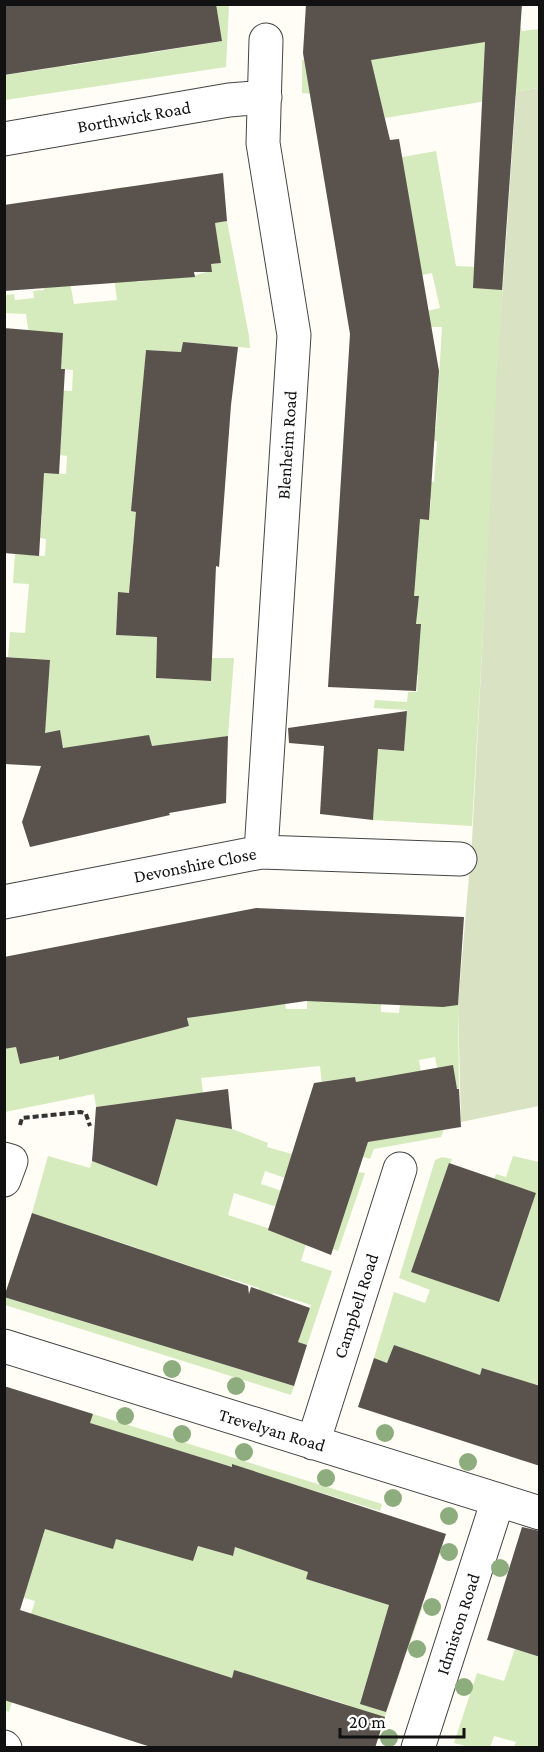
<svg xmlns="http://www.w3.org/2000/svg" width="544" height="1752" font-family="'Crimson Pro',serif">
	<style>
		.green { fill: #d5ebbd }
		.cemetery { fill: #d9e3c4 }
		.building { fill: #5a524d }
		.lines { fill: none; stroke-linecap: round; stroke-linejoin: round }
		.minor-casing { stroke: #444; stroke-width: 35 }
		.path { stroke: #333; stroke-width: 4; stroke-dasharray: 6 3; stroke-linecap: butt }
		.minor { stroke: #fff; stroke-width: 33 }
		.tree { fill: #8dad7f }
		.labels { text-anchor: middle; stroke-width: 6; stroke-linejoin: round; paint-order: stroke }
		.street-label { font-size: 18px; fill: #111; stroke: #fff }
	</style>
	<rect width="100%" height="100%" fill="#fffdf5"/>
	<path class="green" d="M127 5H142L150 53 222 41 216 5H229L226 67 5 100V75L52 68 44 17 57 14 66 66 135 55Z
		M515 5 522 31 539 29V88L518 91 516 96 385 118 380 100 302 93V60L346 52Z
		M436 151 456 266 504 268 472 826 373 820 377 766 373 749 404 751 407 710 374 708 375 700 407 702 408 692H417L418 675H409L421 624H416L419 597 405 595 407 571H416L417 552 387 549 420 519 429 520 431 499 391 496 392 480 434 482 437 441 394 438 395 426 436 429 442 327H421L418 313 440 308 432 273 395 280 375 162Z
		M124 187 137 282 145 281 146 275 176 229 184 278 211 271V264L221 263 215 223 227 221 249 336 250 348 183 342 181 352 146 350 132 511 171 515 135 529 132 560 165 562 161 594 118 593 116 635 157 637 156 678 211 681 212 658H234L228 736 169 746 65 754 59 730 39 734 47 701 50 660 8 657 10 632 25 633 29 584 13 583 15 554 45 556 46 539 40 538 42 515 20 513 36 472 66 474 67 456 60 455 61 432 35 431 36 389 72 391 73 370 61 369 29 335 26 314 5 313V295L14 294 15 300 34 298 33 291 44 290 38 250 63 245 74 304 117 300 109 239 112 189Z
		M308 958 381 962V1012L399 1013 400 1004 458 1005 459 1089 438 1072 435 1057 419 1060 421 1072 360 1102 355 1078 325 1081 323 1094 320 1066 201 1078 207 1121H216L217 1126 232 1129 268 1143 267 1147 292 1154 285 1178 265 1171 261 1184 297 1196 292 1212 234 1193 228 1215 307 1241 301 1261 332 1271 307 1345 298 1342 311 1305 273 1293 261 1330 247 1325 259 1288 219 1275 207 1311 188 1305 199 1269 160 1256 148 1291 129 1284 140 1249 101 1236 90 1271 70 1265 82 1230 32 1213 48 1156 90 1168 92 1161 157 1186 169 1143 163 1098 96 1107 94 1094 5 1112 4 1049 16 1047 20 1064 46 1059 33 1002 159 1030 189 1027 187 1016 285 1001 286 1009H307Z
		M444 1129 441 1137 374 1149 370 1159 363 1157 368 1142Z
		M513 1156 539 1162 540 1385H536L529 1406 517 1379 483 1368 480 1375 449 1364 442 1384 427 1357 394 1345 387 1363 374 1358 394 1292 425 1303 430 1290 399 1278 435 1160 442 1157 452 1159 412 1272 499 1301 508 1275 480 1219 523 1233 536 1193 494 1179 496 1174 506 1177Z
		M358 1172 365 1173 338 1251 333 1249Z
		M4 1297 294 1386 291 1395 5 1305Z
		M93 1414 382 1504 380 1511 232 1465V1467L146 1441 113 1548 121 1523 156 1549 193 1561 199 1545 232 1556 237 1542 316 1544 306 1579 346 1592 357 1557 402 1600 423 1606 407 1652 378 1643 374 1656 402 1666 383 1722 345 1704 306 1692 291 1737 234 1670 220 1716 18 1680 9 1712 4 1710 5 1612 29 1620 35 1601 5 1592 85 1437Z
		M515 1649 539 1657V1747H514L516 1742 494 1736 490 1747H469L454 1743 477 1673 504 1681Z"/>
	<path class="cemetery" d="M539 88V1106L461 1122 458 1005 472 841 496 387 516 96 518 91Z"/>
	<path class="building" d="M4 4H216L222 41 4 75Z
		M306 4H522L502 290 473 288 485 42 371 60 390 140 399 139 439 371 429 520 420 519 414 596H419L416 624H421L416 691 328 687 350 334 303 53Z
		M223 173 227 221 215 223 221 263 211 264 212 272H194L195 277 4 291V205Z
		M4 328 63 333 61 369H65L59 474 44 473 39 556 4 553Z
		M183 342 238 347 231 405 219 567 216 566 211 681 156 678 157 637 116 635 118 592 129 593 136 512 131 511 146 350 181 352Z
		M4 657 50 660 45 733 60 730 63 748 149 735 152 746 228 736 226 803 169 813 170 815 30 847 22 822 41 766 4 764Z
		M407 711 404 751 378 749 373 820 320 814 324 746 289 743 288 728Z
		M256 908 464 917 458 1005 443 1007 306 1001 187 1018 189 1026 59 1060V1056L20 1064 16 1047 4 1049V957Z
		M453 1065 457 1089H459L461 1127 368 1142 331 1255 268 1230 314 1083 355 1077 356 1082Z
		M228 1089 232 1129 176 1119 157 1186 92 1161 96 1107Z
		M449 1163 536 1193 499 1302 411 1272Z
		M32 1213 248 1286 249 1294 251 1287 310 1308 298 1342 307 1345 294 1386 4 1297Z
		M394 1345 480 1375 482 1368 540 1386V1466L358 1407 374 1358 387 1363Z
		M4 1386 93 1414 90 1423 232 1467V1464L446 1534 386 1712 360 1704 389 1605 306 1579 308 1572 235 1547 233 1556 198 1546 193 1561 116 1539 113 1549 45 1529 20 1610 232 1678 234 1670 385 1717 375 1748H154L4 1700Z
		M522 1527 540 1531V1657L487 1640Z"/>
	<g class="lines">
		<g class="minor-casing">
			<path id="minor" d="M4 139 229 100 265 97
				M261 852 294 335 263 143 266 40
				M4 902 261 852 460 859
				M4 1159 11 1161 4 1180
				M4 1346 540 1513
				M313 1443 400 1169
				M4 1747 5 1748
				M418 1748 498 1500"/>
		</g>
		<path class="path" d="M20 1125 22 1118 81 1112 86 1114 90 1126"/>
		<use href="#minor" class="minor"/>
	</g>
	<g class="tree">
		<circle cx="172" cy="1369" r="9"/>
		<circle cx="236" cy="1386" r="9"/>
		<circle cx="125" cy="1416" r="9"/>
		<circle cx="385" cy="1433" r="9"/>
		<circle cx="182" cy="1434" r="9"/>
		<circle cx="244" cy="1452" r="9"/>
		<circle cx="468" cy="1462" r="9"/>
		<circle cx="326" cy="1478" r="9"/>
		<circle cx="393" cy="1498" r="9"/>
		<circle cx="449" cy="1516" r="9"/>
		<circle cx="449" cy="1552" r="9"/>
		<circle cx="500" cy="1568" r="9"/>
		<circle cx="432" cy="1607" r="9"/>
		<circle cx="417" cy="1649" r="9"/>
		<circle cx="464" cy="1687" r="9"/>
		<circle cx="389" cy="1738" r="9"/>
	</g>
	<g class="labels">
		<g class="street-label">
			<text transform="translate(134 117) rotate(-10)" y="6">Borthwick Road</text>
			<text transform="translate(287 445) rotate(-86)" y="6">Blenheim Road</text>
			<text transform="translate(195 865) rotate(-11)" y="6">Devonshire Close</text>
			<text transform="translate(356 1306) rotate(-72)" y="6">Campbell Road</text>
			<text transform="translate(272 1430) rotate(17)" y="6">Trevelyan Road</text>
			<text transform="translate(458 1624) rotate(-72)" y="6">Idmiston Road</text>
		</g>
	</g>
	<rect width="544" height="1752" fill="none" stroke="#111111" stroke-width="12"/>
	<path d="M340 1728v9h124v-9" fill="none" stroke="#111111" stroke-width="3"/>
	<text x="349" y="1728" font-size="18" fill="#111111" stroke="#ffffff" stroke-width="4.5" paint-order="stroke">20 m</text>
</svg>
